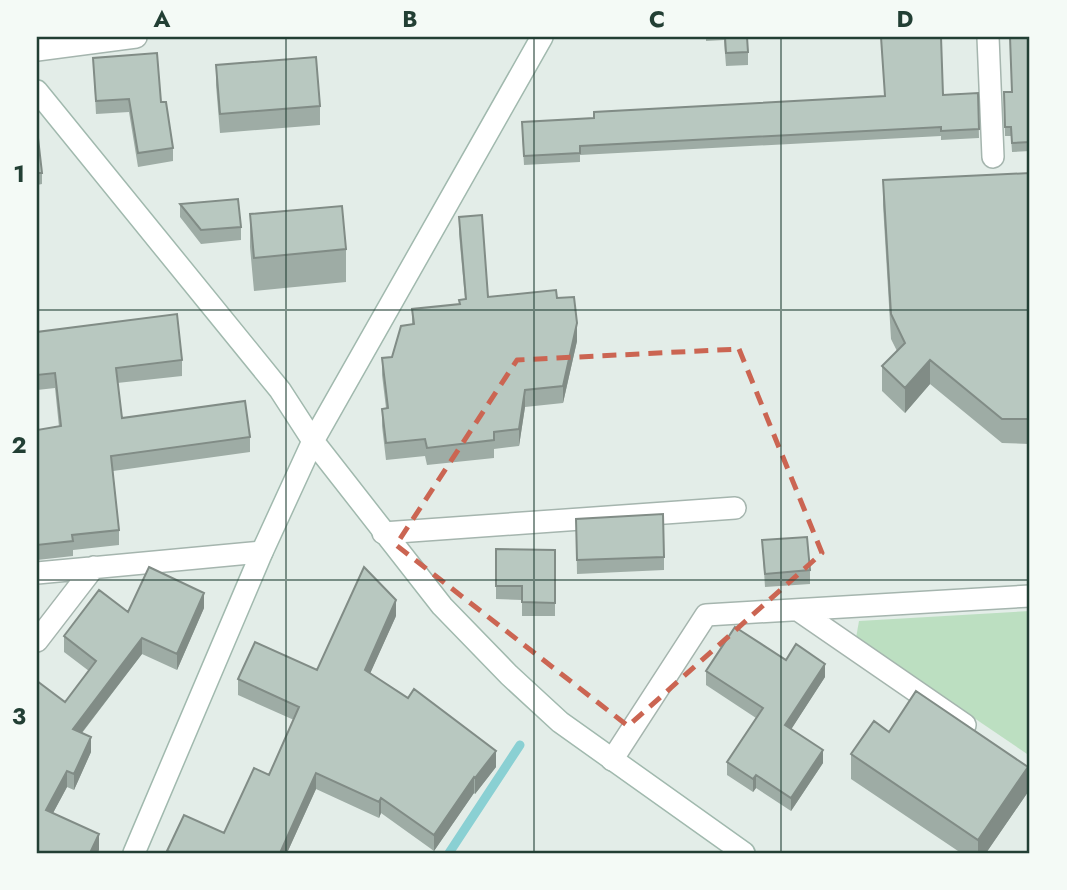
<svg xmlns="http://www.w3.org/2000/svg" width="1067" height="890" font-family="Jost,sans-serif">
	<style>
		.green { fill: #bcdfc1 }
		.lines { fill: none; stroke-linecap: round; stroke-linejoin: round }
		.stream { stroke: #8ad0d3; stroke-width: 9 }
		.street-casing { stroke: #a5b5ae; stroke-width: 24 }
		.secondary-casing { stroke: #a1b9ae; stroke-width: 24 }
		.street { stroke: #fff; stroke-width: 21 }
		.secondary { stroke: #fff; stroke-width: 21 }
		.wall { fill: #9eaca5 }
		.shaded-wall { fill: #818c86 }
		.building { fill: #b8c8c0; stroke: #818c86; stroke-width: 2 }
		.marked { fill: none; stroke: #cb6552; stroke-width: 5; stroke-dasharray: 14 9; stroke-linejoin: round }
		.grid { fill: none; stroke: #223f34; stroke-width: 2; stroke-opacity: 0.55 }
		.neatline { fill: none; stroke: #223f34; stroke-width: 2.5 }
		.grid-label { font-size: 23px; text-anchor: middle; font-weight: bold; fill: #223f34 }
	</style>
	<rect width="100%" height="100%" fill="#e3ede8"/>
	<path class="green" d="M1030 611V756L856 638 859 621Z"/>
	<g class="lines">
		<path class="stream" d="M449 853 520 745"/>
		<g class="street-casing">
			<path id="street" d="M988 37 993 157
				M37 50 136 37
				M383 533 735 508
				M37 573 262 552
				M798 610 965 725
				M37 641 94 567
				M612 760 706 615 1030 596"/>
		</g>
		<g class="secondary-casing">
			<path id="secondary" d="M37 91 280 390 313 441 442 606 509 675 560 722 744 853
				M134 853 262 552 313 441 542 37"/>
		</g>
		<use href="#street" class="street"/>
		<use href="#secondary" class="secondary"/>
	</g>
	<path class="wall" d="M706 37H759V38L748 39V65L726 66 724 40 706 41Z
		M1030 37V151L1012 152 1011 136H1005L1004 92H1012Z
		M93 58 161 102 173 148V161L138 167 129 112 96 114Z
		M216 65 320 106V125L220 133 216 85Z
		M978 93 979 138 941 140V136L580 155V162L524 165 522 131 594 118 884 96Z
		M37 138 42 173V184L37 185Z
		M1030 173V444L1002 443 930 384 905 413 882 391V366L897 351 891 339 883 205V180Z
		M180 204 241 227V240L201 244 180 217Z
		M250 214 346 249V282L254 291 250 247Z
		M459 217 488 297 557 298 577 341 563 403 525 407 519 446 494 449V458L427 465 425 456 386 460 382 426V409L386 408 382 375V358L392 357 412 325V309L459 304 465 299 459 234Z
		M37 332 182 360V376L117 383 122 418 250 437V452L113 471 119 530V545L73 550V556L37 560V430L59 427 55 388 37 390Z
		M576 519 664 557V570L577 574Z
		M762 540 810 570V584L765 587Z
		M496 549 555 550V616H522V600L496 599Z
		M204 608 177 670 142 654 82 733 91 752 74 790 67 787 53 813 99 850 97 853H37L65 702 89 671 64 652V636L128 612Z
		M396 616 370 673 496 767 475 794 474 793 434 851 381 813 379 818 316 789 287 853H167V851L224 833 269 775 294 720 238 695V679L317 670Z
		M786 660 825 677 791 729 823 763 791 811 756 788 753 792 727 775V762L756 718 706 685V671Z
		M889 732 1028 792 986 853H961L851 779V754Z"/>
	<path class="shaded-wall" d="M577 323V341L563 403V386Z
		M930 360V384L905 413V388Z
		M525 390V407L519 446V429Z
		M204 593V608L177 670V654Z
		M396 600V616L365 685V670Z
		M142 638V654L73 744V729Z
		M825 664V677L785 739V725Z
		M91 737V752L74 790V774Z
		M823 750V763L791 811V798Z
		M496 751V767L475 794V778Z
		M1028 767V792L986 853H978V840Z
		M67 771V787L46 826V810Z
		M316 773V789L287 853H280Z
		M756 775V788L753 792V779Z
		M474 777V793L434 851V835Z
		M381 798V813L379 818V802Z
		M99 834V850L97 853H90Z"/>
	<path class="building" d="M725 37H747L748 52 726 53Z
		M881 37H941L943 95 978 93 979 129 941 131V127L580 146V153L524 156 522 122 594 118V112L885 96Z
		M1010 37H1030V142L1012 143 1011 127H1005L1004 92H1012Z
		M157 53 161 102H166L173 148 138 153 129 99 96 101 93 58Z
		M316 57 320 106 220 114 216 65Z
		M37 138H38L42 173H37Z
		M1030 173V419H1002L930 360 905 388 882 366 905 343 891 314 883 180Z
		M238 199 241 227 201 230 180 204Z
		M342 206 346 249 254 258 250 214Z
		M482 215 488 297 556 290 557 298 574 297 577 323 563 386 525 390 519 429 494 432V440L427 448 425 439 386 443 382 409 388 408 382 358 392 357 401 326 414 324 412 309 460 304 459 300 466 299 459 217Z
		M177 314 182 360 116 368 122 418 245 401 250 437 111 456 119 530 72 535 73 541 37 545V430L61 426 55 373 37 375V332Z
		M663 514 664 557 577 560 576 519Z
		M807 537 810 570 765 574 762 540Z
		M496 549 555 550V603L522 602V586H496Z
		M149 567 204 593 177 654 142 638 73 729 91 737 74 774 67 771 46 810 99 834 90 853H37V681L65 702 96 661 64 636 99 590 128 612Z
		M364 567 396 600 365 670 408 698 414 689 496 751 475 778 474 777 434 835 381 798 379 802 316 773 280 853H173L167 851 184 815 224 833 254 768 269 775 299 707 238 679 255 642 317 670Z
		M735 627 786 660 796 644 825 664 785 725 823 750 791 798 756 775 753 779 727 762 763 708 706 671Z
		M916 691 1028 767 978 840 851 754 874 721 889 732Z"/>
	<path class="marked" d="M739 349 822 553 628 726 396 545 517 360Z"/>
	<path class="grid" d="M286 37V853M534 37V853M781 37V853M37 310H1030M37 580H1030"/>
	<rect width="1067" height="890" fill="none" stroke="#f4faf6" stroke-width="77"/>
	<rect x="38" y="38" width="990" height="814" class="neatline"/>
	<g class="grid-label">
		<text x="162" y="27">A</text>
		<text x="410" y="27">B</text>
		<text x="657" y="27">C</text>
		<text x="905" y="27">D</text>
		<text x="19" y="182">1</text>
		<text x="19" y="453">2</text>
		<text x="19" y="724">3</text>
	</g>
</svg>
